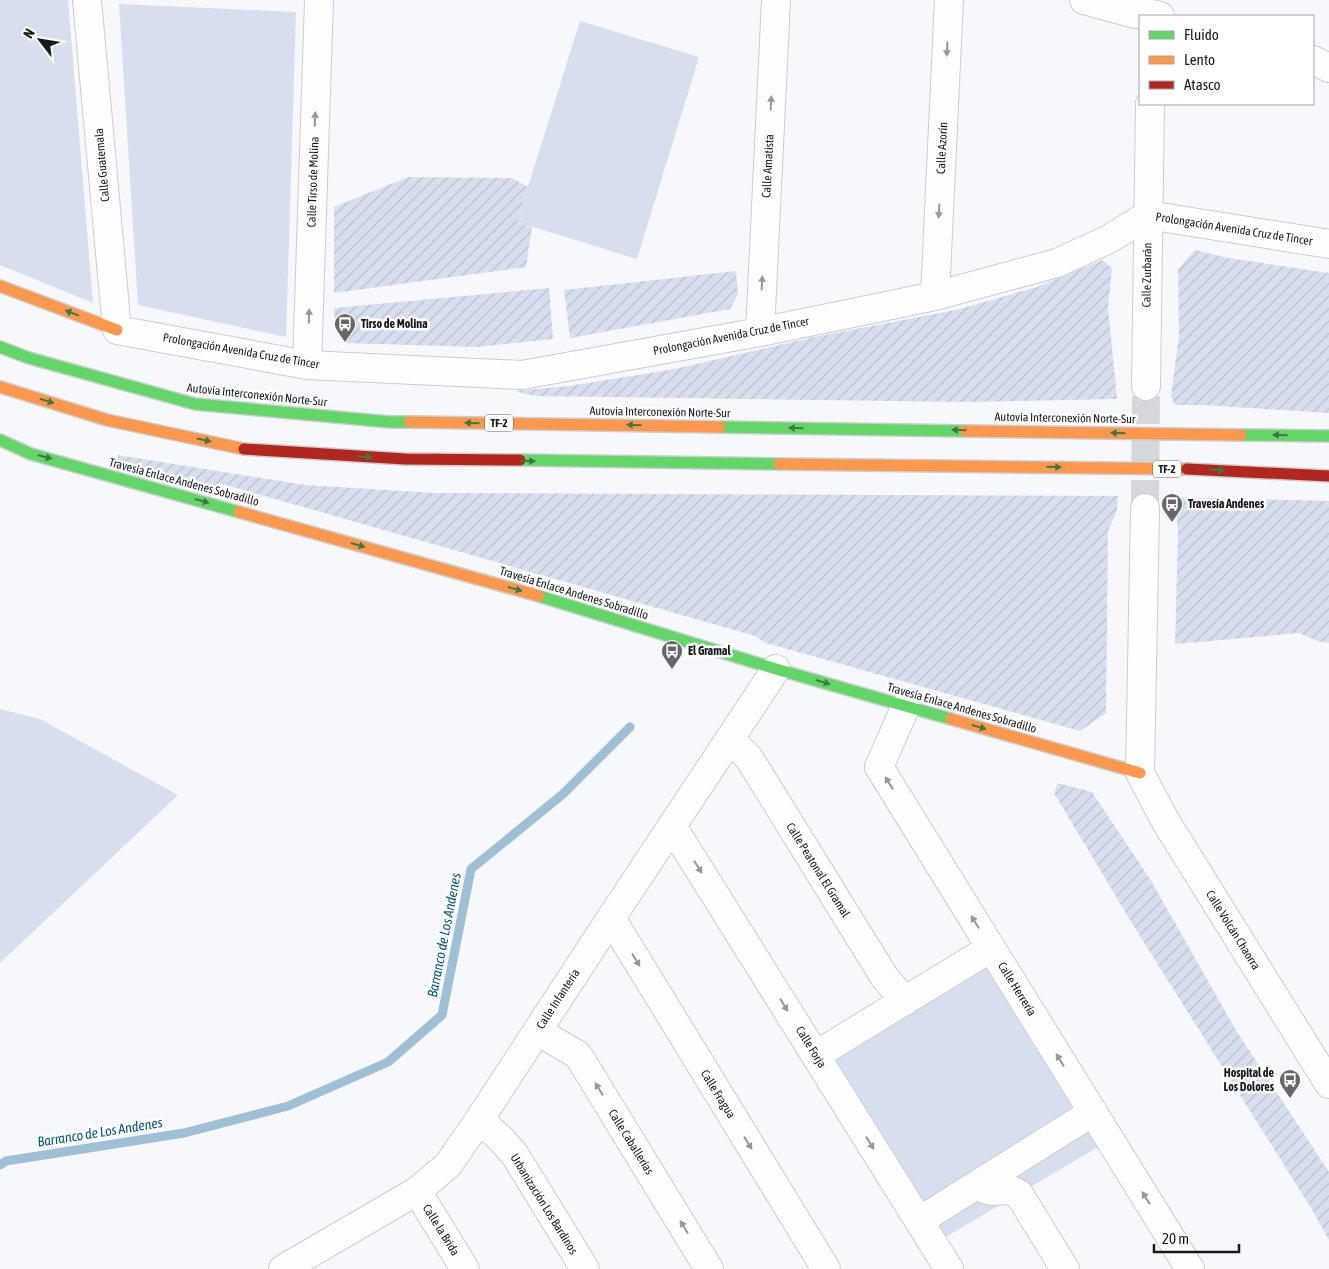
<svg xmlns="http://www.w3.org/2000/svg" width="1329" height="1269" font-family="'Asap Condensed',sans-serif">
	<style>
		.green { fill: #d7dfef }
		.garden { fill: url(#garden-furrows) }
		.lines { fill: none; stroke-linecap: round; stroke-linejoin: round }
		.stream { stroke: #9ebfd4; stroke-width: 9 }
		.street-tunnel { stroke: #d5d7da; stroke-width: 28; stroke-dasharray: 28 14; stroke-linecap: butt }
		.street-casing { stroke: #cbcdd0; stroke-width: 30 }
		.fast-casing { stroke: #cbcdd0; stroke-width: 14 }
		.slow-casing { stroke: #cbcdd0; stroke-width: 14 }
		.jam-casing { stroke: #cbcdd0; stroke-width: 14 }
		.street { stroke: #fefefe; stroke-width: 28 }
		.fast { stroke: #63d668; stroke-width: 11 }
		.slow { stroke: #ff974d; stroke-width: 11 }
		.jam { stroke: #b3261e; stroke-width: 11 }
		.oneway { fill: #969798 }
		.oneway2 { fill: #3e7842 }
		.labels { text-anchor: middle; stroke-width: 5; stroke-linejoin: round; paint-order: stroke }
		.shield { fill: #fff; stroke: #5d5e60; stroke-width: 1 }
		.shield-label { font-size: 11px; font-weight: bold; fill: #18191c }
		.street-label { font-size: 12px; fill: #18191c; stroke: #fff }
		.poi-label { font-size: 12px; font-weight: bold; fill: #18191c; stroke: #fff; text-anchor: start }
		.water-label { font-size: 14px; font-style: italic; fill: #00577d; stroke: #fff }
	</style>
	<defs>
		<pattern id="garden-furrows" width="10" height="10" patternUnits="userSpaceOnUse" patternTransform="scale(1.25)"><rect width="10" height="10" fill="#d7dfef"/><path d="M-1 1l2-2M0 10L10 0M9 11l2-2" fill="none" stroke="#b8bfcc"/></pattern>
	</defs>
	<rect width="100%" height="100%" fill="#f6f8fb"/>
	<path class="green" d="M0 0H68L93 303 0 265Z
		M119 4 296 12 286 337 138 305Z
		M580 21 699 57 637 259 517 222Z
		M0 709 40 719 178 795 0 963Z
		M991 948 1110 1140 934 1244 816 1055Z"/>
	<path class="garden" d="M408 177 512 178 528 187 517 222 532 227 526 267 334 293V207Z
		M1195 250 1229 258 1329 273V413L1203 405H1175L1171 396 1179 335 1178 269Z
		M1102 260 1112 268 1108 307 1117 399 965 402 535 396 514 391 569 386 675 369 814 337 956 310 1037 287Z
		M736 271 738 294 730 309 570 338 564 290Z
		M549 288 553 339 477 347 345 343C334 331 335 324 334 308Z
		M118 455 305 485 435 493 1118 496 1117 510 1108 531 1106 713 1080 731 766 643 755 636 219 483 217 493 119 466Z
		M1175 497 1329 501V643L1317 641 1299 633 1175 644 1178 533Z
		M1058 783 1092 792 1150 879 1237 1032 1329 1172V1240L1311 1208 1133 925 1054 793Z"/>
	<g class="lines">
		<path class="stream" d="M0 1165 6 1161 184 1133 288 1106 388 1062 442 1015 471 869 563 794 630 727"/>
		<path class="street-tunnel" d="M1145 508 1146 386"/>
		<g class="street-casing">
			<path id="street" d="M87 0 117 330 307 365 522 375 760 332 935 296 1057 263 1109 239 1148 215 1329 244
				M1084 0 1135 14H1151L1160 16
				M1313 60 1329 68
				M935 296 949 0
				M760 332 776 0
				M307 365 319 0
				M1146 386 1150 104
				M1145 508 1140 773 1166 822 1329 1084
				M906 706 879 767 1190 1269
				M730 739 749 758 885 978 905 1001
				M672 826 949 1269
				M611 918 826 1269
				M537 1031 578 1055 709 1269
				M816 1055 991 948
				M479 1120 501 1139 515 1155 585 1269
				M978 1185C994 1198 1006 1184 1019 1194L1065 1269
				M417 1191 465 1269
				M919 1221 1093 1112
				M283 1269 417 1191 448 1165 479 1120 611 918 776 669"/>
		</g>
		<g class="fast-casing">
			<path id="fast" d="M0 347 29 358 195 404 390 422H409
				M720 427 965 431
				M1241 435 1329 436
				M0 440 31 454 239 512
				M520 460 779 464
				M539 596 776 669 951 719"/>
		</g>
		<g class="slow-casing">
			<path id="slow" d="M0 286 117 330
				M0 387 107 420 244 449
				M409 422 720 427
				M965 431 1241 435
				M779 464 1187 469
				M239 512 539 596
				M951 719 1140 773"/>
		</g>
		<g class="jam-casing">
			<path id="jam" d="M244 449 405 459 520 460
				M1187 469 1329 476"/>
		</g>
		<use href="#street" class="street"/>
		<use href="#fast" class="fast"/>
		<use href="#slow" class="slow"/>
		<use href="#jam" class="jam"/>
	</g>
	<defs><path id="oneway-solid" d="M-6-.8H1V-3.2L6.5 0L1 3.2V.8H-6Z" transform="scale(1.25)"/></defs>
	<g class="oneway">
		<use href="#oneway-solid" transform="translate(947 49) rotate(93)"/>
		<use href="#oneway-solid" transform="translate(771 103) rotate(-87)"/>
		<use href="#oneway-solid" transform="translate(315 119) rotate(-88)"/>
		<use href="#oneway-solid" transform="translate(939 211) rotate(93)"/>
		<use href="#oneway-solid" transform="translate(762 283) rotate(-87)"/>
		<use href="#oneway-solid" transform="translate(309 316) rotate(-88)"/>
		<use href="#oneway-solid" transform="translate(889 783) rotate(-122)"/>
		<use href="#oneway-solid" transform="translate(698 867) rotate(58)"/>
		<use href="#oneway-solid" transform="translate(975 922) rotate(-122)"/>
		<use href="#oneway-solid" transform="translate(636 960) rotate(58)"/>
		<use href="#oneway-solid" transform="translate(784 1005) rotate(58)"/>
		<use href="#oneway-solid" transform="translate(1060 1060) rotate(-122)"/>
		<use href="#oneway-solid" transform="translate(599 1089) rotate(-122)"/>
		<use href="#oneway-solid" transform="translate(748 1143) rotate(58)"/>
		<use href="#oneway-solid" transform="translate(870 1143) rotate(58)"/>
		<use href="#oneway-solid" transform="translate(1146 1198) rotate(-122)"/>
		<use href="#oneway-solid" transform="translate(684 1227) rotate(-122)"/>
	</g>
	<g class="oneway2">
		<use href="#oneway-solid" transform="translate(72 313) rotate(-159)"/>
		<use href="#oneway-solid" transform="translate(47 401) rotate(17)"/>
		<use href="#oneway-solid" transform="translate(472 423) rotate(-179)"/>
		<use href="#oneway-solid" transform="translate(634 425) rotate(-179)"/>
		<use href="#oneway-solid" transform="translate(796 428) rotate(-179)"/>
		<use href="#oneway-solid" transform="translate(959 430) rotate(-179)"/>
		<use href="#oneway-solid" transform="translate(1118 433) rotate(-179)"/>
		<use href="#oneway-solid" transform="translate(1280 435) rotate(-179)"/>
		<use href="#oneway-solid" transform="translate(204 440) rotate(12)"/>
		<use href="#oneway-solid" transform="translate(45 457) rotate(15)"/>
		<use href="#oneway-solid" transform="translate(365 457) rotate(4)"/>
		<use href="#oneway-solid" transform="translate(528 461) rotate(1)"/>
		<use href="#oneway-solid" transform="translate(1054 467) rotate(1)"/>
		<use href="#oneway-solid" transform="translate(1217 470) rotate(3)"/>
		<use href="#oneway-solid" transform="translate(202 501) rotate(15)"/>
		<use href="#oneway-solid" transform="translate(358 545) rotate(16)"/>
		<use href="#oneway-solid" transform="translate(515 589) rotate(16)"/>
		<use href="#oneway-solid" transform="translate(823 682) rotate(16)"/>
		<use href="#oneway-solid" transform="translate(979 727) rotate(16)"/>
	</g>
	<defs>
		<g id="bus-pin" transform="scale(1.125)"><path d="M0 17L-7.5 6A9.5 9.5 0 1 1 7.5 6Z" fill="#66676a" stroke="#fff"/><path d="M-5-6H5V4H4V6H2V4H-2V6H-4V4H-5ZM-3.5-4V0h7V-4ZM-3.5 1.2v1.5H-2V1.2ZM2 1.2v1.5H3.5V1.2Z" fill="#fff"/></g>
	</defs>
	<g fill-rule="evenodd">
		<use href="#bus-pin" x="345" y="324"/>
		<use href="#bus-pin" x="1172" y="504"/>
		<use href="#bus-pin" x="672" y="651"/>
		<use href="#bus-pin" x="1290" y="1080"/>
	</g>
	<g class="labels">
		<g class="shield">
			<rect x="485" y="414.5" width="28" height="17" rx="4"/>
			<rect x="1153" y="460.5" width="28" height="17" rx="4"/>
		</g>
		<g class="shield-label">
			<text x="499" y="427">TF-2</text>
			<text x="1167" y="473">TF-2</text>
		</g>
		<g class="street-label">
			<text transform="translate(942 148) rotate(-87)" y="4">Calle Azorín</text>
			<text transform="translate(102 165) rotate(-95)" y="4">Calle Guatemala</text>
			<text transform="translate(768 166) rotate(-87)" y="4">Calle Amatista</text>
			<text transform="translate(313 182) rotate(-88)" y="4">Calle Tirso de Molina</text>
			<text transform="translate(1234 229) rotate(9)" y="4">Prolongación Avenida Cruz de Tíncer</text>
			<text transform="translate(1147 275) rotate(-89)" y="4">Calle Zurbarán</text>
			<text transform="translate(731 336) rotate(-11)" y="4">Prolongación Avenida Cruz de Tíncer</text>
			<text transform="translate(241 351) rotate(10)" y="4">Prolongación Avenida Cruz de Tíncer</text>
			<text transform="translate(257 395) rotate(6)" y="4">Autovía Interconexión Norte-Sur</text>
			<text transform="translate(660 412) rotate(1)" y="4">Autovía Interconexión Norte-Sur</text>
			<text transform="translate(1065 418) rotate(1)" y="4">Autovía Interconexión Norte-Sur</text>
			<text transform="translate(184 482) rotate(15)" y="4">Travesía Enlace Andenes Sobradillo</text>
			<text transform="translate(574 593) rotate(17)" y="4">Travesía Enlace Andenes Sobradillo</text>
			<text transform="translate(962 708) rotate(16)" y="4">Travesía Enlace Andenes Sobradillo</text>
			<text transform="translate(818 870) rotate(58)" y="4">Calle Peatonal El Gramal</text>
			<text transform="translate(1233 930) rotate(58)" y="4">Calle Volcán Chaorra</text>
			<text transform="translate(1017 989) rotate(58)" y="4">Calle Herrería</text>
			<text transform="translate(558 999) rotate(-57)" y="4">Calle Infantería</text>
			<text transform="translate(811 1047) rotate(58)" y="4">Calle Forja</text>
			<text transform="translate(718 1094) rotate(58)" y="4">Calle Fragua</text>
			<text transform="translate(631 1142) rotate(58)" y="4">Calle Caballerías</text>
			<text transform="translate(544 1204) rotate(58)" y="4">Urbanización Los Bardinos</text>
			<text transform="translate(441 1230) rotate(58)" y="4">Calle la Brida</text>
		</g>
		<g class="poi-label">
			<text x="361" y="328">Tirso de Molina</text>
			<text x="1188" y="508">Travesía Andenes</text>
			<text x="688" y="655">El Gramal</text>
			<text x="1274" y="1077" text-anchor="end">Hospital de<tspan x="1274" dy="14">Los Dolores</tspan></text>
		</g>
		<g class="water-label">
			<text transform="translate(444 935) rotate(-79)" y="5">Barranco de Los Andenes</text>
			<text transform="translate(100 1132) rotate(-9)" y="5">Barranco de Los Andenes</text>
		</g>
	</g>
	<rect x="1139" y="15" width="175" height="90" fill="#ffffff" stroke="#a3a3a4"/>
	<rect x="1149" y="31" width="25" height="8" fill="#63d668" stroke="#a3a3a4"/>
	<text x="1184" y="40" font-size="15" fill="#18191c">Fluido</text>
	<rect x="1149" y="56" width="25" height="8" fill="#ff974d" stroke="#a3a3a4"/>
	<text x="1184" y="65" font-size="15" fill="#18191c">Lento</text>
	<rect x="1149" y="81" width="25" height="8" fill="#b3261e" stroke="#a3a3a4"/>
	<text x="1184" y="90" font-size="15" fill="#18191c">Atasco</text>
	<g transform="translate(40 40) rotate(301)" stroke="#ffffff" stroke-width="4" paint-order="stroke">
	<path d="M0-4L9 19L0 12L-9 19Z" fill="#18191c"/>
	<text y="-8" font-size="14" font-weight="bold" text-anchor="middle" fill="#18191c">N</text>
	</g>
	<path d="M1154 1244v8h85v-8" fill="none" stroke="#18191c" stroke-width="2.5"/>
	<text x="1162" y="1244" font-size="15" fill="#18191c" stroke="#ffffff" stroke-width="4" paint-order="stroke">20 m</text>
</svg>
